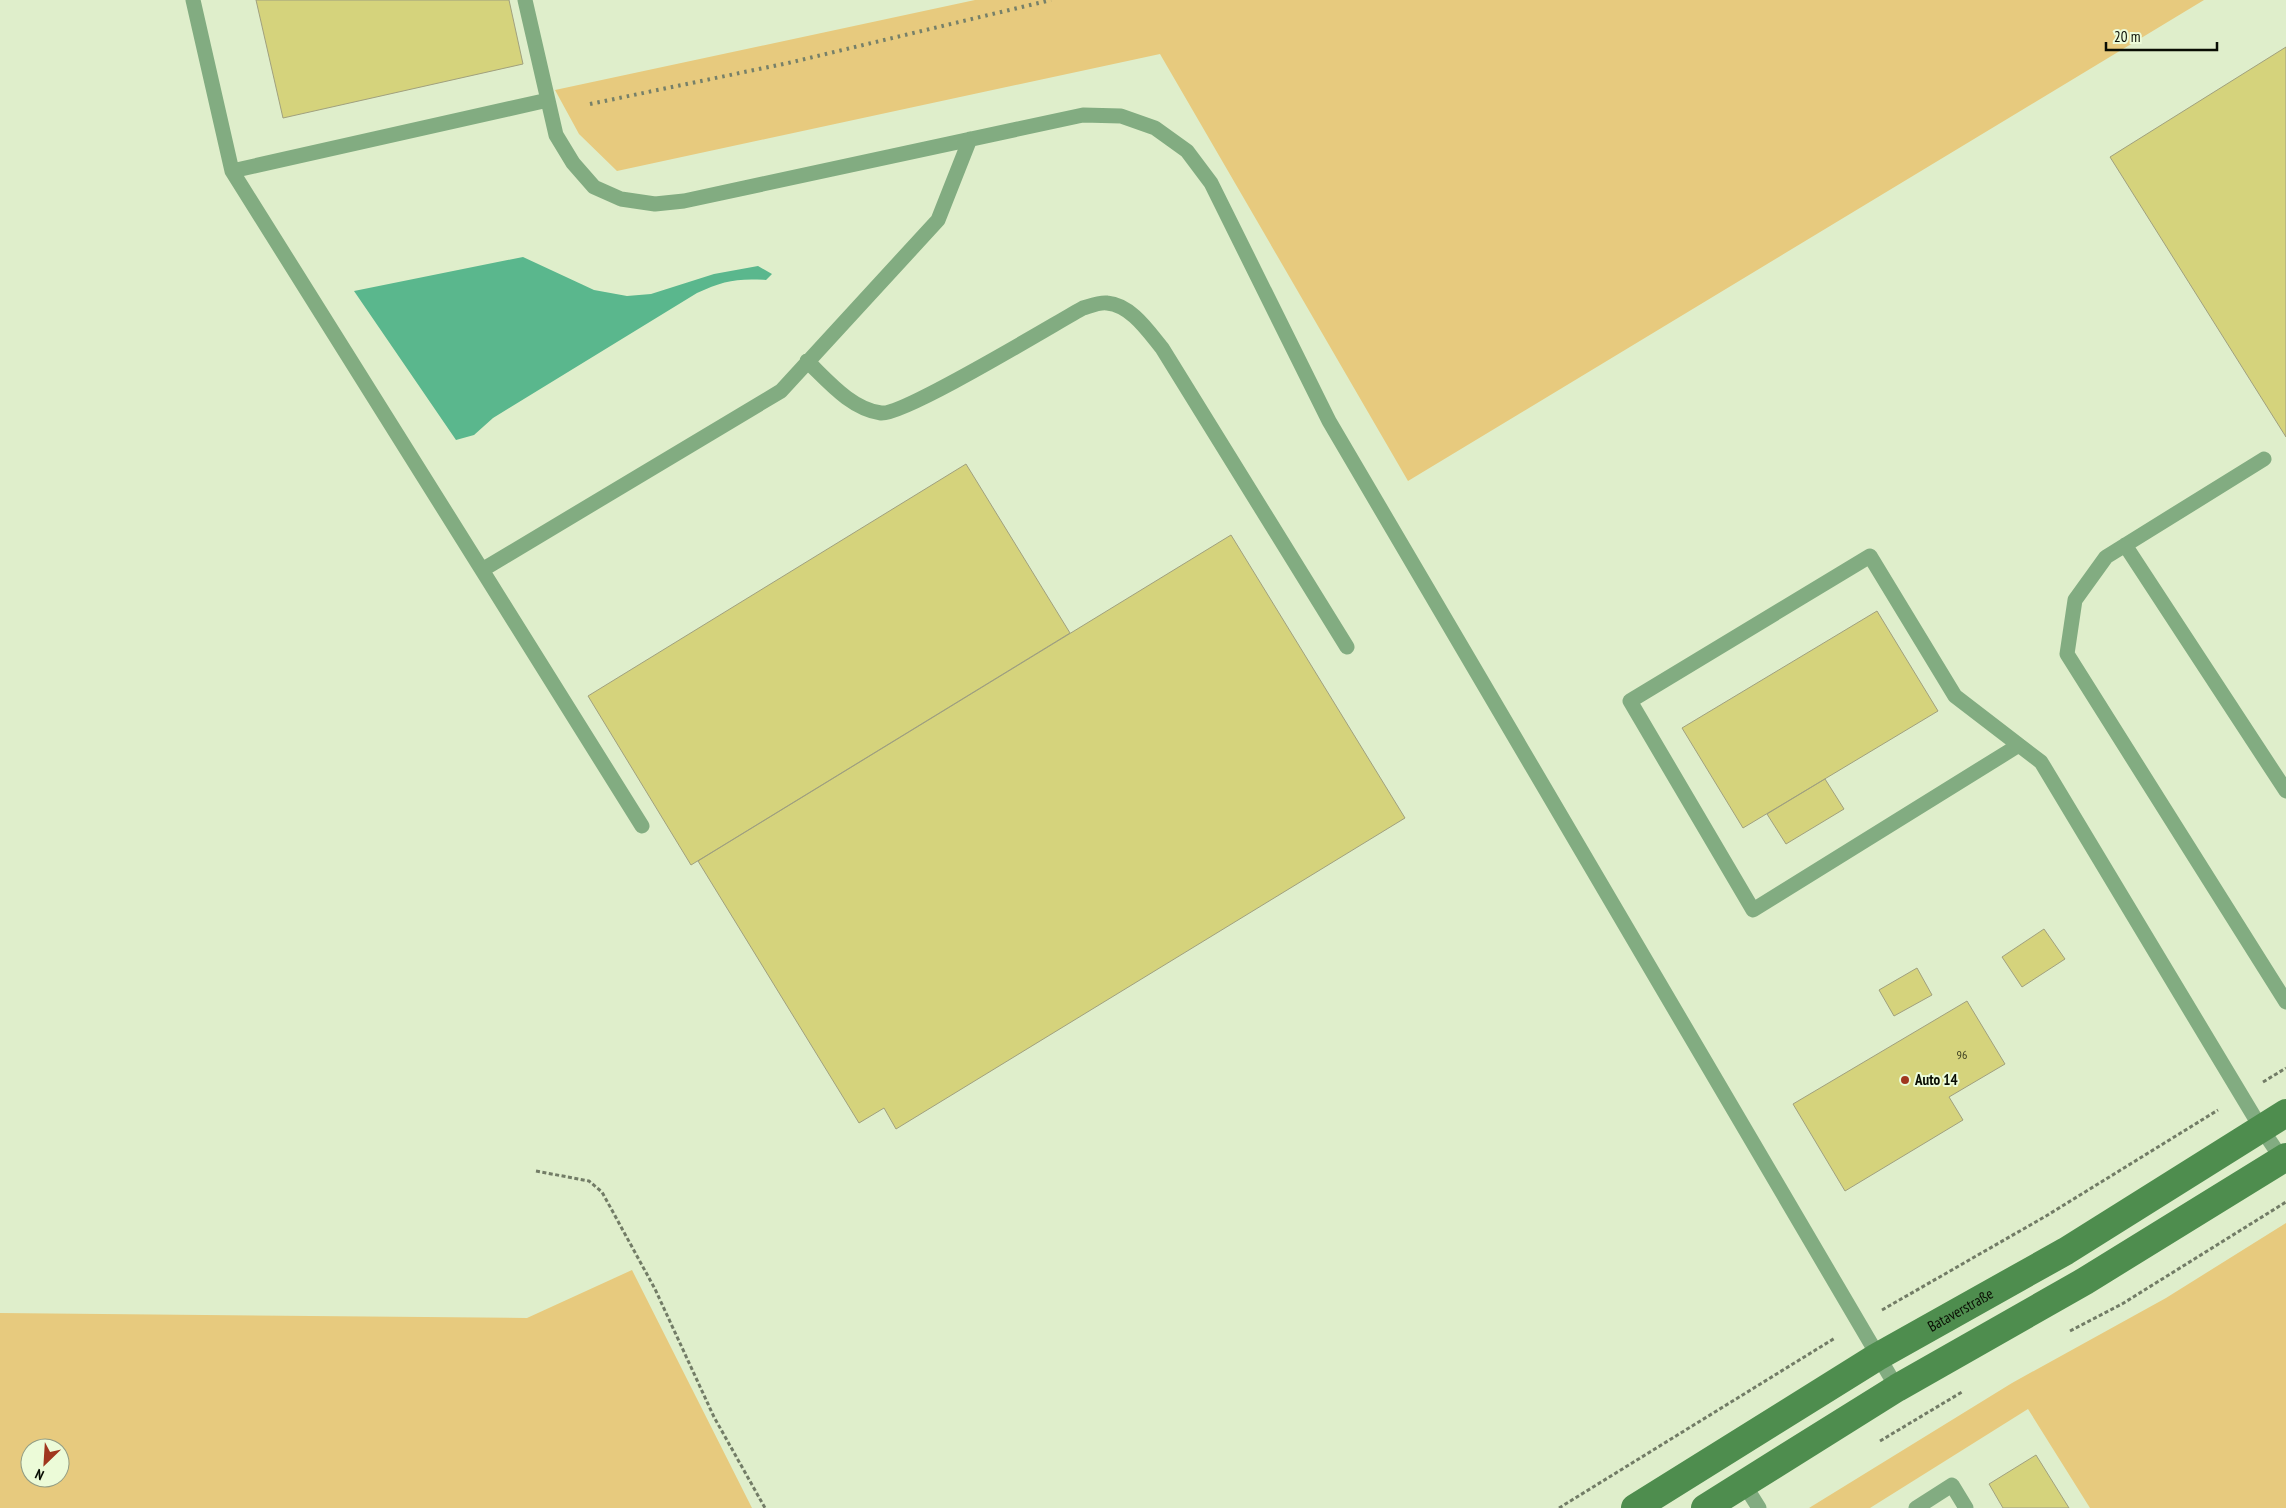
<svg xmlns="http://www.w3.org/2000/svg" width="2286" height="1508" font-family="'PT Sans Narrow',sans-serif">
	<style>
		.green { fill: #e7ca7e; fill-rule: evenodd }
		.water { fill: #5ab78d }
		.building { fill: #d5d37c; stroke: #a0a07e }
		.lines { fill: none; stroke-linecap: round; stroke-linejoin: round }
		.path { stroke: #727c66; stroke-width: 3; stroke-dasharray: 4 2.5; stroke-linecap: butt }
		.lane { stroke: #82ac81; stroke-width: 15 }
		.secondary { stroke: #4e8d4e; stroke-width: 28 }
		.rail { stroke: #768069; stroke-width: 4; stroke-dasharray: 2.5 5; stroke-linecap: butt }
		.poi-dot { fill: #a0371e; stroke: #ecfbd8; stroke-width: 2 }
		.labels { text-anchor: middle; stroke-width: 4; stroke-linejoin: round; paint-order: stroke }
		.number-label { font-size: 12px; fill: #3c3e21 }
		.poi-label { font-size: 15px; font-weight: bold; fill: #090d03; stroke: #ecfbd8; text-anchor: start }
		.street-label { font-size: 15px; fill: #090d03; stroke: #ecfbd8 }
	</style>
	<rect width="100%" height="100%" fill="#dfeecb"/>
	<path class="green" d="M975 0H2204L1408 481 1160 54 617 171 579 134 555 90Z
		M2286 1223V1508H2090L2028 1409 1870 1508H1809L2012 1383 2166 1298Z
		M632 1270 752 1508H0V1313L527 1318ZM30 1448H60V1478H30Z"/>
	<path class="water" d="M523 257 594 290 627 296 651 294 714 274 758 266 772 274 766 280C737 278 723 281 697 293L493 418 474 435 456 440 354 291Z"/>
	<path class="building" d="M256 0H509L523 64 283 118Z
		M2286 47V437L2110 157Z
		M966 464 1070 633 691 865 588 696Z
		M1231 535 1405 818 896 1129 884 1108 859 1123 698 861Z
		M1877 611 1938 711 1743 828 1682 728Z
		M1825 779 1844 809 1786 844 1767 814Z
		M2044 929 2065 959 2022 987 2002 957Z
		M1917 968 1932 995 1894 1016 1879 990Z
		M1967 1001 2005 1064 1949 1097 1963 1120 1845 1191 1793 1104Z
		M2036 1455 2069 1508H2003L1989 1484Z"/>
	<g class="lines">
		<path class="path" d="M2263 1082 2286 1068
			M536 1171 589 1181 602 1192 655 1289 714 1417 765 1508
			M1882 1310 2046 1216 2218 1110
			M2070 1331 2122 1304 2286 1202
			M1880 1441 1962 1392
			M1559 1508 1835 1338"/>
		<path class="lane" d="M193 0 232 171
			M525 0 556 135 573 163 594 187 621 199 655 204 684 201 1083 115 1121 116 1155 128 1187 151 1211 183 1329 421 1897 1388
			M548 100 232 171 482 570 781 391 938 220 970 139
			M807 361C828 381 851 409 881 413 903 416 1054 324 1083 308 1090 306 1100 302 1107 303 1131 305 1148 331 1162 348L1347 647
			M2264 459 2106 557 2075 600 2067 654 2286 1002
			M2125 545 2286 791
			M482 570 642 826
			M2019 745 1753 910 1630 701 1870 556 1955 696 2041 762 2261 1128 2282 1159
			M1744 1484 1759 1508
			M1916 1508 1952 1485 1966 1508"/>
		<g class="secondary">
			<path id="s1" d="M1635 1508 1877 1357 2066 1251 2286 1113"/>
			<path d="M1705 1508 1897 1388 2085 1281 2286 1157"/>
		</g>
		<path class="rail" d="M590 104 788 63 1051 0"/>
	</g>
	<circle class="poi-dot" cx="1905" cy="1080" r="5"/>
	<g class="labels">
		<g class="number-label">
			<text x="1962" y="1059">96</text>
		</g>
		<g class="poi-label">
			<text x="1915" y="1085">Auto 14</text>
		</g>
		<g class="street-label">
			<text dy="5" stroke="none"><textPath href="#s1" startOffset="381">Bataverstraße</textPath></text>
		</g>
	</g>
	<g transform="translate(45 1463) rotate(205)"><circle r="24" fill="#ecfbd8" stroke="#919c83"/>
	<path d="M0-4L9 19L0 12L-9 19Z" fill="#a0371e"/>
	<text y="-8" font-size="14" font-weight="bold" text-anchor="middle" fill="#090d03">N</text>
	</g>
	<path d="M2106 42v8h111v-8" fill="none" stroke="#090d03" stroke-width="2.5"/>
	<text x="2114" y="42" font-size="15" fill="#090d03" stroke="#ecfbd8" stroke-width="4" paint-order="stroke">20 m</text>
</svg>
